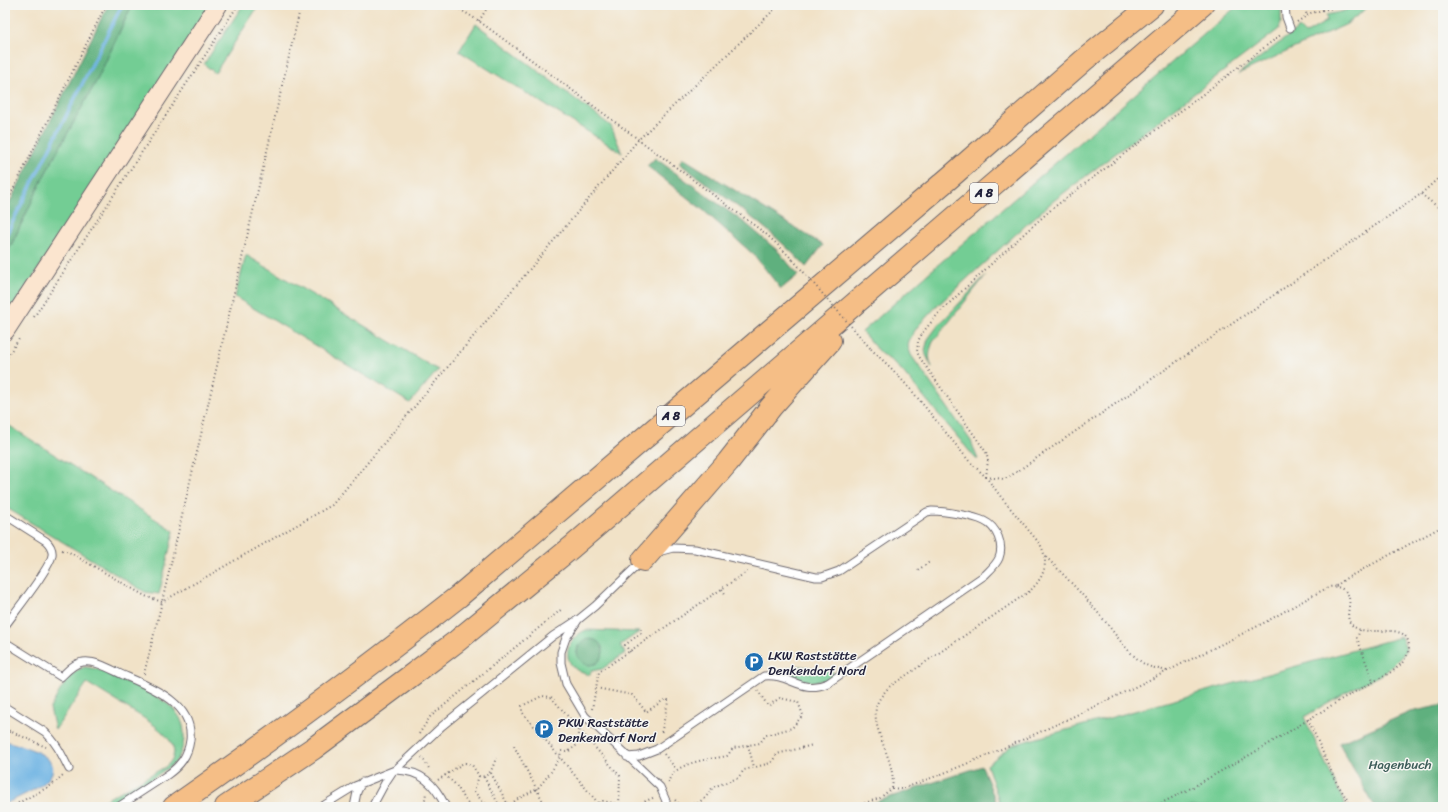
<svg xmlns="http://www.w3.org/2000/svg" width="1448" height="812" font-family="Sriracha,sans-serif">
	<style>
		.green { fill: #73cd94; stroke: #4a7868; fill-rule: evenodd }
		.forest { fill: #5eb07e; stroke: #40695c }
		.water { fill: #6cb2e3; stroke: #476a8f }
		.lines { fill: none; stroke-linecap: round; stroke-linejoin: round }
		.stream { stroke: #6cb2e3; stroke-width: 3.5 }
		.service-casing { stroke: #6a656c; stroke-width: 9 }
		.secondary-casing { stroke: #6a656c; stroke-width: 20 }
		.motorway-casing { stroke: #6a656c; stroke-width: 24 }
		.path { stroke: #6a656c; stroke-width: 2; stroke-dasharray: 1 3; stroke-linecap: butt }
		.service { stroke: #fff; stroke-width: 7 }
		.secondary { stroke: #fbe5cf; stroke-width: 18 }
		.motorway { stroke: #f5be86; stroke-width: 22 }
		.path-bridge { stroke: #6a656c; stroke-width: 2; stroke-dasharray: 1 3; stroke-linecap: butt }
		.labels { text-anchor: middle; stroke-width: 3; stroke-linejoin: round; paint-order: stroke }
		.shield { fill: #f6f6f2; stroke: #626272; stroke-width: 1 }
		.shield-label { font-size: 12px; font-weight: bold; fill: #22223b }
		.poi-label { font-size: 13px; fill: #22223b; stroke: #f6f6f2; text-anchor: start }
		.park-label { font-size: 13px; fill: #3e5e5a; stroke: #f6f6f2 }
	</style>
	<rect width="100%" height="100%" fill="#f6f6f2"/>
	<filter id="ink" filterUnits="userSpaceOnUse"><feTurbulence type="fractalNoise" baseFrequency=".025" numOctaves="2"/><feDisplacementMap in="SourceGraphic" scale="8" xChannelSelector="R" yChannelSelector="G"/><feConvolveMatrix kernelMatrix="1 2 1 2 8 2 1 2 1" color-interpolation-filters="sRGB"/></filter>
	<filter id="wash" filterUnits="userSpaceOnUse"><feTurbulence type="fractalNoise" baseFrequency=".012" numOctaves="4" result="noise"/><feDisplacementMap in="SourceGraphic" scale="16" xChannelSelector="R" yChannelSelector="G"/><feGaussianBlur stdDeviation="0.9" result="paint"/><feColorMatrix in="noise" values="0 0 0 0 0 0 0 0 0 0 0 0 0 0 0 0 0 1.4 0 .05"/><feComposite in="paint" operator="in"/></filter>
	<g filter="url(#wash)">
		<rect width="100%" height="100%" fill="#f1e2c7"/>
		<path class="green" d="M132 5H211L5 320V258L45 174 97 80Z
			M243 5H259L215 73 204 64Z
			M1238 5H1281V23L1279 29 1052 202 1026 225 937 306 918 326 911 337 909 341 908 346 911 355 971 441 977 457 978 459H976L904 373 896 364 880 353 862 332 925 276Z
			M1355 5H1370L1347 24 1238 74 1299 28 1305 34 1327 21 1326 15 1344 11Z
			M476 24 611 126 622 153 459 51Z
			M246 255 438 370 410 403 235 297Z
			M986 275 933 342C929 351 928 359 932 367L926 355 925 350 928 339 937 327Z
			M5 423 174 531 159 594 145 592 5 507Z
			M586 630 639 632 620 645 625 653 602 669 591 671 590 675C561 670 561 641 586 630ZM578 646 601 659 594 664 577 654Z
			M1401 637 1406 649 1402 656 1386 672 1344 693 1304 717 1346 807H1001L987 765 1012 745Z
			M800 666 832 671 834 674C820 687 798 681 784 671L788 668Z
			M85 667 97 669C109 674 121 680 133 685 156 696 185 707 184 736 184 747 180 756 174 764L109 807H92L165 767C194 744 143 718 126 707 113 699 100 691 87 683L55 730 50 708C59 694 68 671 85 667Z"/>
		<path class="forest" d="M108 5H132L97 80 45 174 5 258V212Z
			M655 158 749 226 779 252 798 275 781 289 754 255 703 210 647 166Z
			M683 158 823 245 806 267C769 226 722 196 679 163Z
			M577 652a13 13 0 1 1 26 0a13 13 0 1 1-26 0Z
			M1443 705V807H1375L1339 743 1410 712Z
			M982 766 998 807H861Z"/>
		<path class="water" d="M5 741C19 745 71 757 46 781 40 788 15 799 5 804Z"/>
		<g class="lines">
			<path class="stream" d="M5 237 122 5"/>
		</g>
	</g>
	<g filter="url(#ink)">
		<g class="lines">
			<g class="service-casing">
				<path id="service" d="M1285 5 1286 17 1290 28
					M5 515 46 541C50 545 53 549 52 555 51 567 14 613 5 626
					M578 620 566 638 561 652V663L566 684 585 716 660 787 666 801 665 807
					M5 642 61 677C67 671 74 663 83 662 96 660 112 670 123 675 151 687 194 703 190 740 188 756 180 766 167 775L118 807
					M5 707 45 732C56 742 62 755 69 769
					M627 757 639 756 657 749 764 676C790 673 800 695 828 683L985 575C990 570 996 565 999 558 1004 545 997 527 984 521 974 516 944 511 932 511L927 512 839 571 822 577H816L695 549 673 548 658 552
					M395 770C422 771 434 783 446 807
					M321 807 355 786 395 770 442 726 553 636 579 619 595 606 642 561
					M354 807 357 792 362 782
					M372 807 385 783 393 771"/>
			</g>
			<g class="secondary-casing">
				<path id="secondary" d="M5 331 218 5"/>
			</g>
			<g class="motorway-casing">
				<path id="motorway" d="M643 560 728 462 771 407 830 341
					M174 807C271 740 366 669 459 596L955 173 1084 60 1152 5
					M226 807 314 748 404 681 457 641 572 547 1202 5"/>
			</g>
			<path class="path" d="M453 5 479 21 766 234 780 247 793 260
				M1304 5 1307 16
				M479 21 489 5
				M1297 22 1311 13 1344 5
				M1421 194 1443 211
				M5 206 106 5
				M34 317 238 5
				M5 360 19 339
				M986 477 988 460 986 452 920 358 917 352 918 341 923 332 938 314 961 292 1027 231 1053 208 1282 34
				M986 477 1004 479 1009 477 1421 194 1443 174
				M62 550 69 552 145 596 162 602 332 505 639 139 779 5
				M1046 557C1066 577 1086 598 1104 620 1117 636 1128 654 1146 665 1152 668 1160 669 1167 671
				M918 570 931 561
				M1336 586 1345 579 1443 526
				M722 589 726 595
				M1360 630 1357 638 1373 681
				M630 652 625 645 641 633V629
				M144 674 162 602 301 5
				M596 688 632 695 636 699 646 712 664 700H668V702L661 734
				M592 709 599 672 748 571
				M1308 719 1335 780 1348 801 1350 807
				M5 729 46 747
				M5 734 11 732
				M419 734 430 717 562 609
				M748 745 754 767
				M514 746 546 807
				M664 754 676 769
				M422 757 430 770
				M491 773 509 807
				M445 775 456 785 470 807
				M479 776 474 791 481 800 490 807
				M484 777 500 807
				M438 780 462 764 465 763 472 765 479 776C490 779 493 766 496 758
				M668 783C674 761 708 760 727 756L733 748 760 743 766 735 792 728 803 715 798 702 780 698 768 706 758 691
				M892 788 902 789C1022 745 1137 686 1252 629 1278 616 1303 600 1329 587 1335 586 1339 587 1344 590 1356 599 1343 614 1351 624 1365 641 1407 618 1409 646 1409 657 1401 665 1393 671L1342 699 1262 748 1191 788 1154 807
				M675 800 678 803 686 805 698 803 706 797 713 787 738 778 744 770 771 763 777 754 813 745
				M598 803 522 712V706L542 696 551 697 620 776 619 807
				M11 807 52 785 63 775
				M425 807 424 806 426 793
				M508 807 516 800 538 788 551 772 560 757 561 751H569L577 745 579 722
				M592 807 603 801 632 807 655 797
				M853 807 880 798 892 788C897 762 872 733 876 708 877 700 884 693 889 687L1030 591C1044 577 1050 563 1040 544L1001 497 986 477 969 461 912 391 892 369 871 349"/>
			<use href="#service" class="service"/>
			<use href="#secondary" class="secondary"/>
			<use href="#motorway" class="motorway"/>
			<path class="path-bridge" d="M793 260 871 349"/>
		</g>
	</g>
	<defs>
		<g id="parking-disc" transform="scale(1)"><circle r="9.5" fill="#1f6fb2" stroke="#f6f6f2"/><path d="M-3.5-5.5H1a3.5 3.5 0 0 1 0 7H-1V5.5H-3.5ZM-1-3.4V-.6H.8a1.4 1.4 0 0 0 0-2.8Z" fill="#fff"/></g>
	</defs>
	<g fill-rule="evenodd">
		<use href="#parking-disc" x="754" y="662"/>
		<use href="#parking-disc" x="544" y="729"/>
	</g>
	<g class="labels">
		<g class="shield">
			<rect x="970" y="183" width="28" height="20" rx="3"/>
			<rect x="657" y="406" width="28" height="20" rx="3"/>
		</g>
		<g class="shield-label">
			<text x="984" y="197">A 8</text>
			<text x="671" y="420">A 8</text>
		</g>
		<g class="poi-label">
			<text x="768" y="660">LKW Raststätte<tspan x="768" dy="15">Denkendorf Nord</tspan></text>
			<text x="558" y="727">PKW Raststätte<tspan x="558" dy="15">Denkendorf Nord</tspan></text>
		</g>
		<g class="park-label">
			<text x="1400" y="769">Hagenbuch</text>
		</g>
	</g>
	<rect width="1448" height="812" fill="none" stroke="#f6f6f2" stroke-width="20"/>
</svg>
